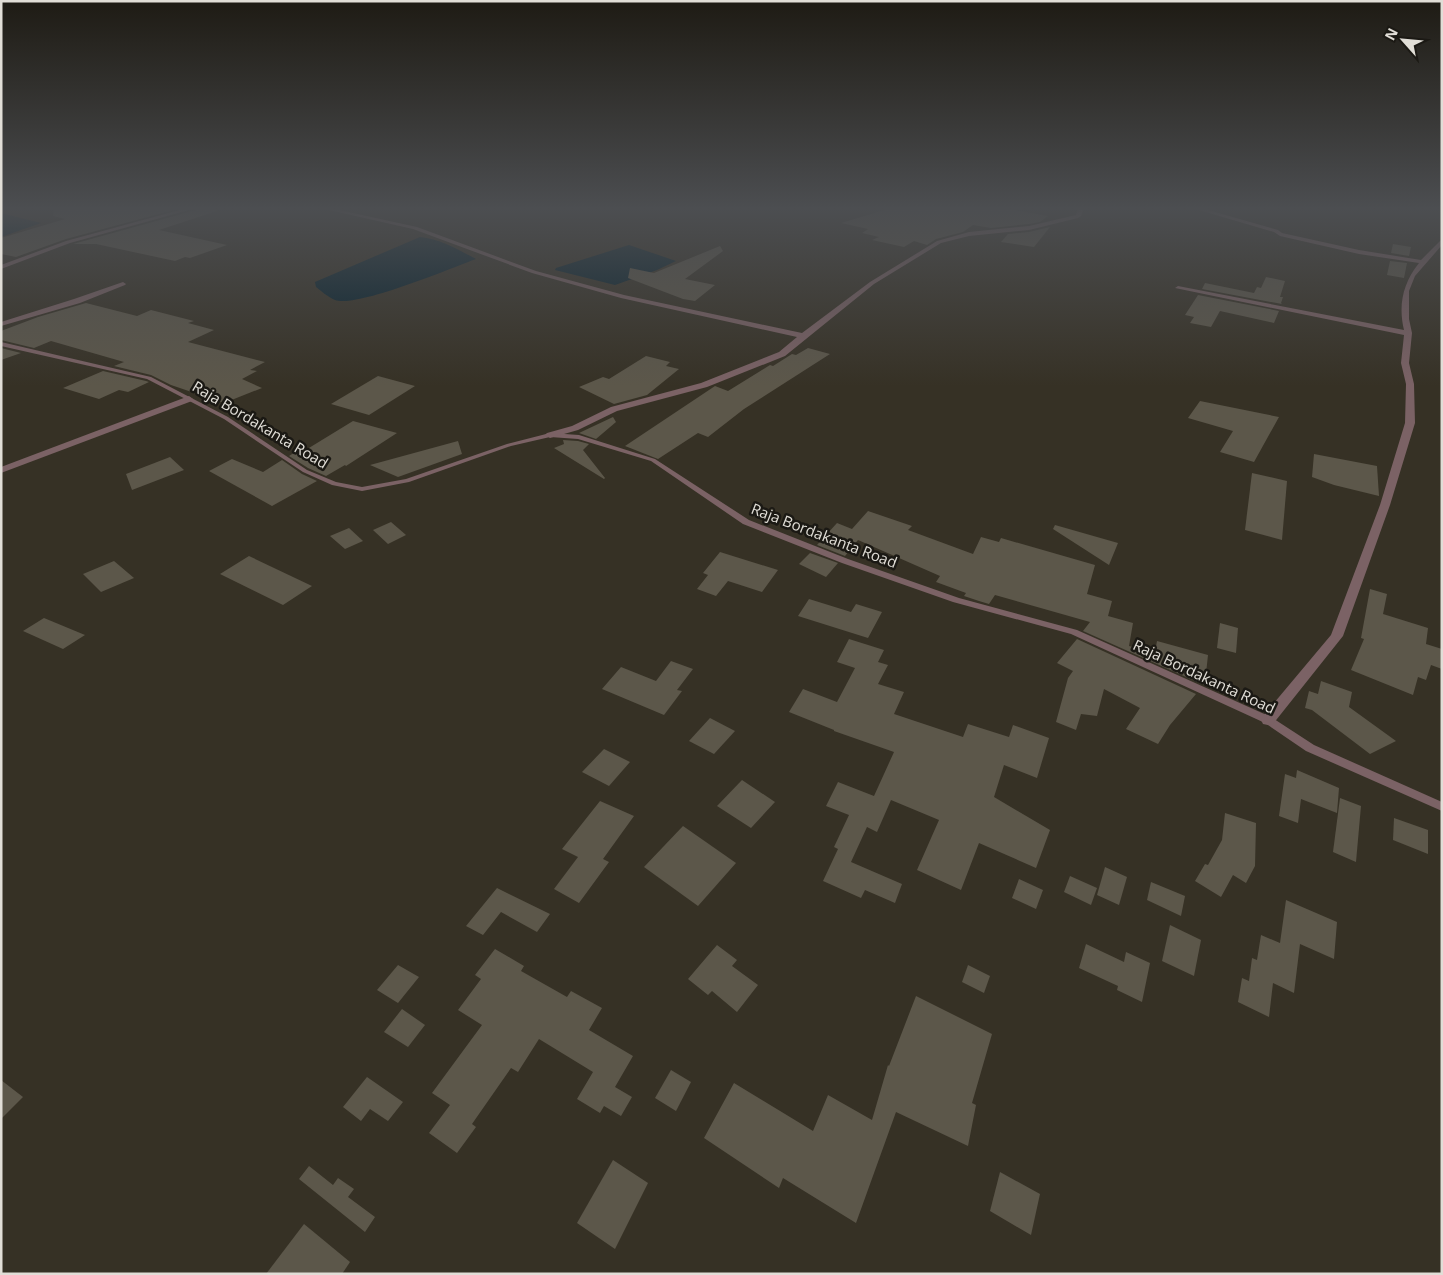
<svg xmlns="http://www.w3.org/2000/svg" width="1443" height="1275" viewBox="0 0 1443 1275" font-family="'Open Sans',sans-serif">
  <rect width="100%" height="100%" fill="#363125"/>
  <!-- water -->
  <g fill="#03202d">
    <polygon points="1,213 41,223 1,237"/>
    <path d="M 420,237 C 440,239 459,250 476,259 C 451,268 357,308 335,300 C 328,297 321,291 316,287 L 315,282 Z"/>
    <polygon points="629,245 676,261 657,270 615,285 555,270 556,268"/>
  </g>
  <!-- building -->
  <g fill="#5c574a">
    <polygon points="54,208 181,208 66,239 16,257 1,254 1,238 65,219 53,216"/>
    <polygon points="198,208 216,208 217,211 159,230 227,245 190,258 185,257 175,261 96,244 73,244 196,210"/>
    <polygon points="891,208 1004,208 1048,216 1040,222 1029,224 991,228 973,225 963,232 936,239 927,245 914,241 904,247 872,240 879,237 862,233 868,229 841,223"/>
    <polygon points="1050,227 1034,247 1001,242 1008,234 1029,232"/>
    <polygon points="1393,244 1411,247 1409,256 1391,253"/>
    <polygon points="720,246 723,251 685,279 715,285 695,301 683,299 628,278 630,268 654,273"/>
    <polygon points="1390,261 1407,263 1404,278 1387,275"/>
    <polygon points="1266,277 1285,281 1280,297 1283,297 1281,303 1282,304 1202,289 1205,283 1254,293 1257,287 1261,288"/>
    <polygon points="1198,295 1279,311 1274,323 1220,311 1211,327 1190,323 1194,317 1185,315"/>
    <polygon points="86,303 137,316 151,310 194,321 188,323 214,330 188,342 265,362 250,370 257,371 242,379 262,388 224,403 171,385 151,375 114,366 124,362 51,341 34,348 1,340 1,331 38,317"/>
    <polygon points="1,348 21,353 1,360"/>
    <polygon points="808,348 830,354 744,409 708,437 698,433 658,459 625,446 715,386 728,391 770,365 773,366 792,354 796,355"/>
    <polygon points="646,356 670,362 666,366 679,369 647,395 614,404 579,387 603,377 609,379"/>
    <polygon points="103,371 146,381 149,382 128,392 119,390 99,399 63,388"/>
    <polygon points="378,376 415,386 369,415 331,404"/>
    <polygon points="1200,401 1279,417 1254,462 1220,452 1233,431 1188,418"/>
    <polygon points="613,417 616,422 596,439 579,433"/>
    <polygon points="353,421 397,433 346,466 345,465 326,476 308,468 289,456 300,449 304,451"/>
    <polygon points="563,440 578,441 589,444 583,450 605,478 604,479 554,448 564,444"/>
    <polygon points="458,441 462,454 398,477 370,465"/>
    <polygon points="1314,454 1377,466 1379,496 1334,485 1312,477"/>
    <polygon points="170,457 184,470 132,490 126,474"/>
    <polygon points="232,459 263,472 282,460 302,474 317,481 272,506 209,471"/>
    <polygon points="1252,473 1287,481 1282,540 1245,530"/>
    <polygon points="868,511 912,526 908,530 973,554 981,537 999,542 1001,538 1095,565 1087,594 1112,601 1108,616 1133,623 1129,646 1155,652 1157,641 1208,655 1205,683 1204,685 1083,631 1090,622 995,595 989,604 979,601 964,596 966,593 936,582 940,576 858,540 845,556 817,545 837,523 852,529"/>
    <polygon points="391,522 406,535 388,544 373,530"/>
    <polygon points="1055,525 1118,543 1109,565 1053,529"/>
    <polygon points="349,528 363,541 345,549 330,536"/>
    <polygon points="720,552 778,570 762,592 728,581 716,596 697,589 708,575 703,573"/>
    <polygon points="810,553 838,563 826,577 799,564"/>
    <polygon points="249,556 312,586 283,605 220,574"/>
    <polygon points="114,561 134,578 101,592 83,574"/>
    <polygon points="1370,589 1387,594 1383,614 1428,628 1426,644 1442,649 1442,669 1431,665 1426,680 1418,677 1413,695 1351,670 1364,639 1361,638"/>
    <polygon points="809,599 851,612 856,604 882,612 868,638 798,616"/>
    <polygon points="44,618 85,635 63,649 23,631"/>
    <polygon points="1220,623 1238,628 1236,653 1217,648"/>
    <polygon points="849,639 884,650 878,662 888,665 878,684 904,692 894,714 963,737 968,724 1009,737 1013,725 1049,738 1037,778 1004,765 994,797 1050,830 1036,868 979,843 961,890 917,870 939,820 891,800 877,832 867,827 851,862 902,884 895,903 865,890 861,898 823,881 838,849 834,847 849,815 826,806 838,782 874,796 894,752 834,731 834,730 789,712 803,689 837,702 855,668 837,662"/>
    <polygon points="1077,639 1196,694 1170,725 1158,744 1126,729 1140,708 1104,689 1097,716 1081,714 1076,730 1056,722 1068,678 1073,671 1057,663"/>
    <polygon points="671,661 693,669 677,690 682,691 664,715 602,689 621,667 656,681"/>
    <polygon points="1321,681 1352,692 1349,707 1396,741 1370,754 1312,710 1305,708 1309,691 1318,694"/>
    <polygon points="710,718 735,731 714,754 689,741"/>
    <polygon points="604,749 630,762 609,786 582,772"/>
    <polygon points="1297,770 1339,788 1337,813 1301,799 1298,823 1279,816 1285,774 1296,778"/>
    <polygon points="742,780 775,802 751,828 717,806"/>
    <polygon points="1340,798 1361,806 1356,862 1333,852"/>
    <polygon points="600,801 634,816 603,859 609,862 579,903 554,889 578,857 562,849"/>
    <polygon points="1225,813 1256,823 1255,866 1246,883 1233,875 1221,897 1195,881 1205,864 1208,865 1222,840"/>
    <polygon points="1394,818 1428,830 1428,854 1393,840"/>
    <polygon points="683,826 736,863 698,906 644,867"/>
    <polygon points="1105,867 1127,877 1119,905 1097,895"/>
    <polygon points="1070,876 1097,888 1091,905 1064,892"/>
    <polygon points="1019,879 1043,890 1036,909 1012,898"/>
    <polygon points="1151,882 1185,896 1181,916 1147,900"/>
    <polygon points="497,888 550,914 537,932 501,912 483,935 466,926"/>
    <polygon points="1286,900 1337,922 1334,959 1300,944 1294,993 1273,983 1269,1017 1238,1002 1242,978 1249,981 1252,958 1257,960 1261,935 1280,943"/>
    <polygon points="1170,925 1201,940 1194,976 1162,961"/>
    <polygon points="1086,944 1124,962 1126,952 1150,963 1142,1002 1117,990 1118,986 1079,968"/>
    <polygon points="717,945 737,960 732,966 758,985 737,1012 712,991 708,995 688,979"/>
    <polygon points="495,949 524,966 521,971 567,997 571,991 602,1008 589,1030 633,1056 615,1087 632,1097 621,1116 604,1106 600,1113 577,1099 593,1072 539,1039 518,1072 511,1068 472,1124 476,1127 457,1153 429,1133 450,1105 432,1093 482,1025 458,1010 481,979 475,975"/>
    <polygon points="398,965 419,977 398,1003 377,990"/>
    <polygon points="968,965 990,976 984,993 962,982"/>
    <polygon points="916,996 992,1034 972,1103 976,1105 968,1146 896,1112 856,1223 783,1178 779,1188 704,1138 734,1083 813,1131 828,1095 872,1120 888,1065 889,1066"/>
    <polygon points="402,1009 425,1025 408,1047 384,1032"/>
    <polygon points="671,1070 691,1082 676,1111 655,1098"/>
    <polygon points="367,1077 403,1102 388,1121 370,1109 361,1121 343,1107"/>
    <polygon points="1,1080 23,1097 1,1119"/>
    <polygon points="613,1160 648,1183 615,1249 577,1223"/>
    <polygon points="309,1166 333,1185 338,1178 354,1189 348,1197 375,1217 365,1232 299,1179"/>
    <polygon points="1000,1172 1040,1194 1031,1235 990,1211"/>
    <polygon points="304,1224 350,1262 342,1274 266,1274"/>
  </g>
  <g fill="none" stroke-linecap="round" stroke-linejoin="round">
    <!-- service -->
    <polygon fill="#7b6265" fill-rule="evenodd" points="1,342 151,377 228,417 307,470 336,482 362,487 406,479 507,444 550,433 579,435 655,459 749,520 848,559 959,598 1077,630 1271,717 1314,745 1442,802 1442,811 1306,751 1265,723 1071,634 953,602 842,563 743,524 651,461 578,439 550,437 511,446 409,482 362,491 332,485 303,472 224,419 147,379 1,346"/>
    <!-- minor -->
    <g fill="#7b6265" fill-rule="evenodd">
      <polygon points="187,208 196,208 70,243 1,269 1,265 66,241"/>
      <polygon points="320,208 330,208 417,227 536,271 624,295 802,333 870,282 937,241 969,232 1029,226 1076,215 1078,208 1084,208 1081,216 1078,218 1029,230 969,236 941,243 874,284 785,356 707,387 617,411 578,430 550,438 545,435 547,433 572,426 611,407 701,383 779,352 797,337 621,298 532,273 413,229"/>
      <path d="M 1192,208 L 1201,208 L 1278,230 L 1282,233 L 1359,250 L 1421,260 L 1442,239 L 1442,245 L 1415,276 L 1409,291 L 1409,319 L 1412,333 L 1409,363 L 1414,384 L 1415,423 L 1390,505 L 1343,636 L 1273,724 L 1268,725 L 1263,724 L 1261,720 L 1263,716 L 1331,635 L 1380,505 L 1405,423 L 1406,384 L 1401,363 L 1404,335 L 1175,288 L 1178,286 L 1404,330 C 1398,305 1403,283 1419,263 L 1359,254 L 1280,236 L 1274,232 Z"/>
      <polygon points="123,282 126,284 125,285 80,303 1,326 1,322 74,299"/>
      <polygon points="189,396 193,399 192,401 1,473 1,467"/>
    </g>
  </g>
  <!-- sky -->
  <linearGradient id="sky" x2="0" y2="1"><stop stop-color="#1e1b14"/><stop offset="0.54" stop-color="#4c4e51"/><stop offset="1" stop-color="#4c4e51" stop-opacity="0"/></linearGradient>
  <rect width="1443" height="386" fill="url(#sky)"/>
  <g text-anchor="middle" stroke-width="5" stroke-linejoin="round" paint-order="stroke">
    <!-- street labels -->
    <g font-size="15" fill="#e1ded7" stroke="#1b1914">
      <text transform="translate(260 425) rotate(31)" y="5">Raja Bordakanta Road</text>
      <text transform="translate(824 536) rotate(21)" y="5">Raja Bordakanta Road</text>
      <text transform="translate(1204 677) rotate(25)" y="5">Raja Bordakanta Road</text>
    </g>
  </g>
  <!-- border -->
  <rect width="1443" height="1275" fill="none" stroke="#e1ded7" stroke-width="5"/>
  <!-- north arrow -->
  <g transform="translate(1403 40) rotate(297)" stroke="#1b1914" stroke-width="4" paint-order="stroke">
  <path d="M0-4L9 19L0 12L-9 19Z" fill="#e1ded7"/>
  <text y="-8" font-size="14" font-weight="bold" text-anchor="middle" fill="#e1ded7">N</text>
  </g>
</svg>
